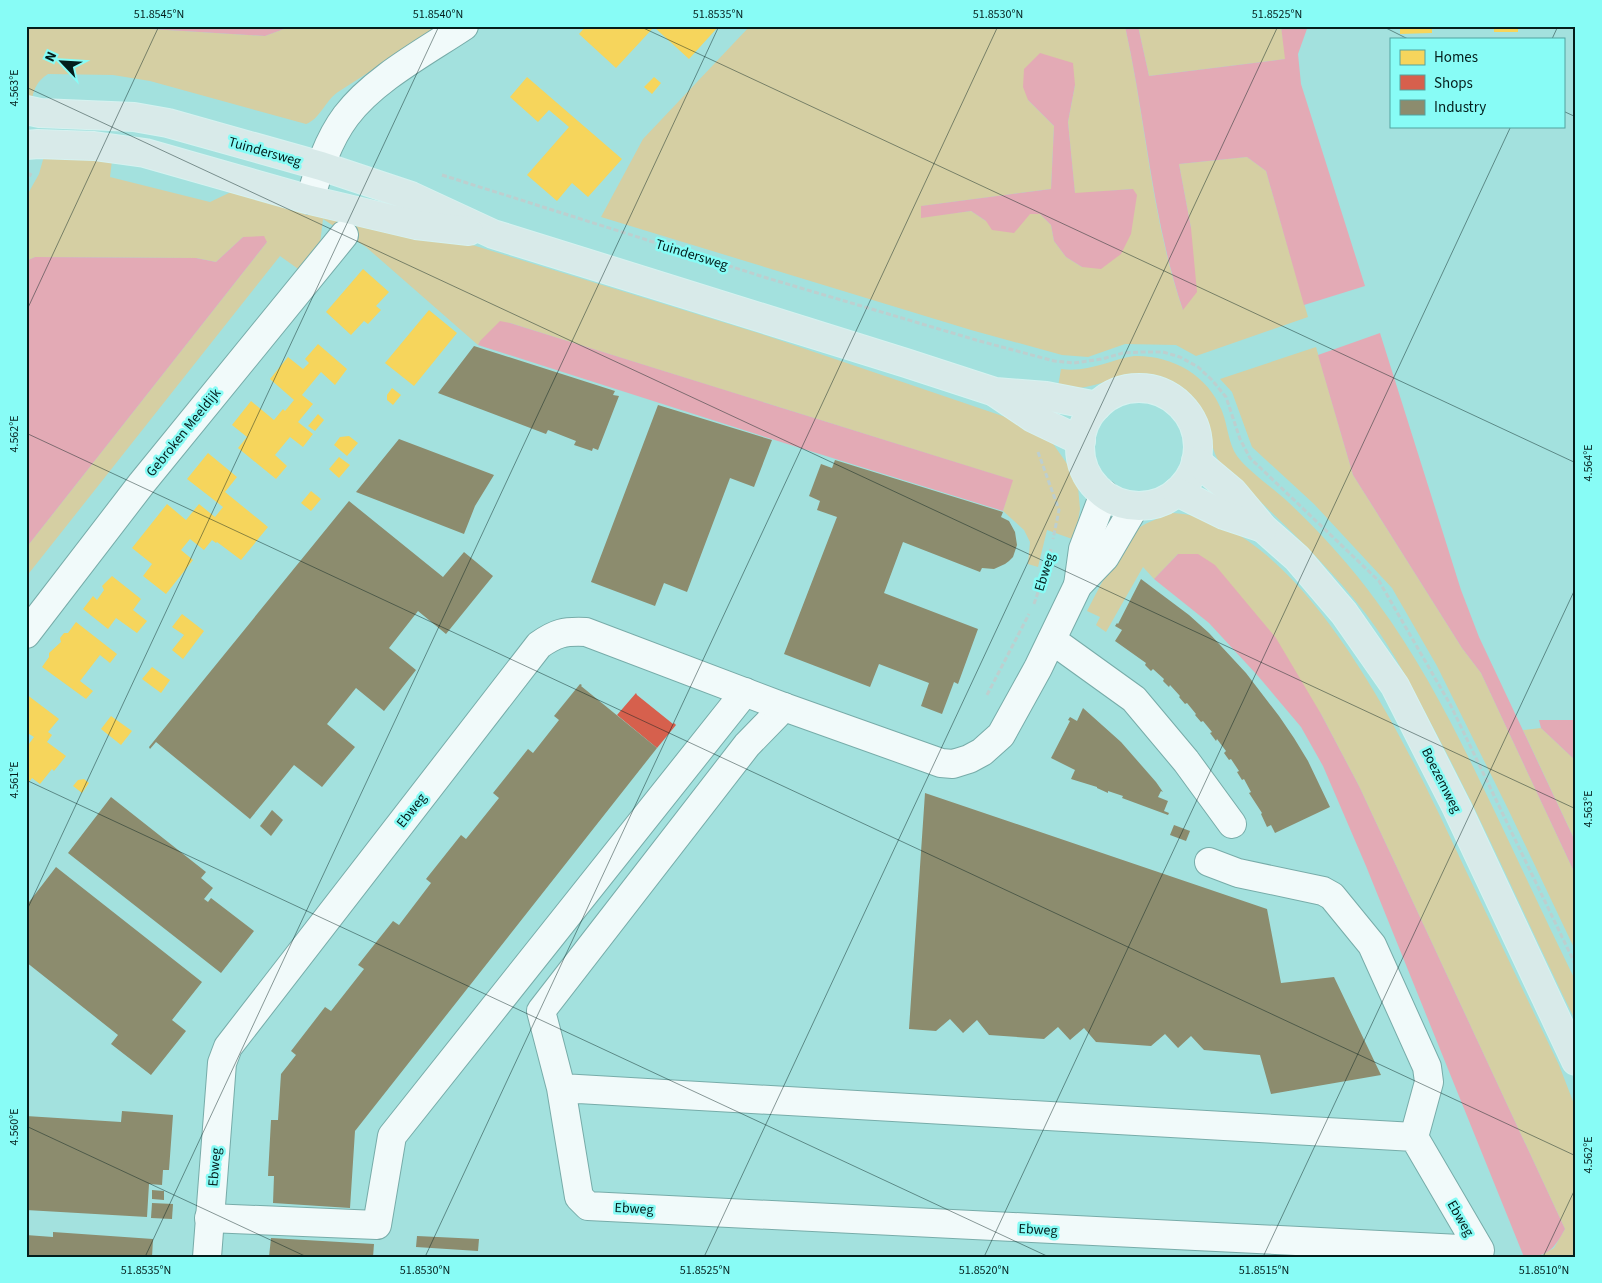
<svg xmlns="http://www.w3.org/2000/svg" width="1602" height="1283" viewBox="0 0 1602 1283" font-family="'Source Sans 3',sans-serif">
  <rect width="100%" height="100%" fill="#a3e1de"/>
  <!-- green -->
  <g fill="#d5cfa3" fill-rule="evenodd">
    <path d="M 26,26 L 149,26 L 151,29 L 265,36 L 292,26 L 441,26 L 338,92 C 325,101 320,119 306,124 L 150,81 L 113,75 L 48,74 C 37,81 32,91 32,103 L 26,102 Z"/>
    <path d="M 750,26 L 1125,26 C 1146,120 1151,219 1183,310 L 1191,228 L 1179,164 L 1247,157 L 1266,171 L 1308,317 L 1196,356 L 1176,345 L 1125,344 L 1088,357 L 1062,355 L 971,330 L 601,217 L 643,139 ZM 1075,85 L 1068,122 L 1075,194 L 1132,189 L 1082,267 L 1066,257 L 1054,241 L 1051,225 L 1040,214 L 1030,214 L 986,221 L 971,211 L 921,217 L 922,206 L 1051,189 L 1054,126 L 1028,100 Z"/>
    <polygon points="1138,26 1281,26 1286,59 1149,76"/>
    <polygon points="44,156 112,160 110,177 210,202 231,192 453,239 758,333 1020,422 1049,438 1070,468 1078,487 1080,509 1075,540 1047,530 1038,567 1028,564 1030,542 1024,530 1003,511 1012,480 510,323 480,341 478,345 366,247 323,219 319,252 301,271 280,256 26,577 26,548 267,242 243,237 216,262 196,258 35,257 26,261 26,197 39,174"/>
    <polygon points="1316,347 1353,475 1462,648 1481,673 1576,876 1576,952 1509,811 1437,666 1392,588 1314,504 1252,447 1232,392 1220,379"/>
    <path d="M 1134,356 C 1172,355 1208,375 1222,411 C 1228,426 1228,443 1237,456 C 1250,473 1272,487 1287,501 C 1320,532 1351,566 1377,602 C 1425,667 1459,737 1494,810 C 1521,867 1548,925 1576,982 L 1576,1022 C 1529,926 1486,827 1436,733 C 1415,693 1394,651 1366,614 C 1336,575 1299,539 1263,504 C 1251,492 1235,482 1224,468 C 1213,456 1212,443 1208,427 C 1203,407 1189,390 1170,381 C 1126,360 1102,395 1058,387 L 1061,369 C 1088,373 1109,360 1134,356 Z"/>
    <path d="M 1172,513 C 1308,518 1418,770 1469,877 C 1499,940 1529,1003 1559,1065 L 1576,1109 L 1576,1257 L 1539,1257 L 1554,1248 L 1565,1229 L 1359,786 L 1321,714 L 1178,554 L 1154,579 L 1143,567 L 1106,632 L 1096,625 L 1100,617 L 1087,611 C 1099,589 1117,550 1133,533 C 1143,523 1159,518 1172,513 Z"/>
    <polygon points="1541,728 1576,761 1576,843 1523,730"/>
  </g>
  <!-- water -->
  <g fill="#e3aab5">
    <polygon points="149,26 292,26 265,36 151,29"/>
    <path d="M 1125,26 L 1138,26 L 1149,76 L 1285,59 L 1281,26 L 1308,26 L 1298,54 L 1301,84 L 1365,286 L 1304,305 L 1266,171 L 1247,157 L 1179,164 L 1191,228 L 1197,292 L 1183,310 C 1152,219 1146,120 1125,26 Z"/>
    <polygon points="1040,53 1073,63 1075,85 1068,122 1075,193 1133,189 1137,195 1131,234 1121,254 1101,269 1082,267 1066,257 1054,241 1051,225 1040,214 1030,214 1014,233 992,230 986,221 971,211 921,218 921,206 1051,189 1054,126 1028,100 1023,87 1024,69"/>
    <polygon points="264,236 267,242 26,548 26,261 35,257 196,258 216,262 243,237"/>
    <polygon points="500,321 510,323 1013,480 1003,511 781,442 478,345 480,341"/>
    <polygon points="1380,333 1461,590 1479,637 1576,843 1576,876 1481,673 1462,648 1353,475 1318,355"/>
    <path d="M 1178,554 L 1198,554 L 1215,565 L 1276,638 L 1321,714 L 1359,786 L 1565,1229 C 1554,1249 1548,1257 1524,1257 L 1366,866 L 1323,766 L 1301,727 L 1258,676 L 1209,623 L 1154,579 Z"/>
    <polygon points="1539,720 1576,720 1576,761 1541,728"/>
  </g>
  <!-- homes -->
  <g fill="#f6d55c">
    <polygon points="586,26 719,26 689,59 654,27 616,68 579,34"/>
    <polygon points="1400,26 1432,26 1432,33 1400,34"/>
    <rect x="1494" y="26" width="24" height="6"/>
    <polygon points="527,77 622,159 588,197 572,183 557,201 527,175 569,127 549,110 538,122 510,97"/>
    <polygon points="654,77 661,83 652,94 644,87"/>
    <polygon points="363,269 389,292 376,306 381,310 368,324 364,321 351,335 326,312"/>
    <polygon points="429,310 457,333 414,386 385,363"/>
    <polygon points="318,344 347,369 335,385 321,372 302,395 313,404 298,422 313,434 303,447 290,437 275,455 287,466 276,479 238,448 247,437 232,425 251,401 274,420 283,409 285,411 294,400 270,379 288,357 303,369 309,363 305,359"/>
    <polygon points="392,388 401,395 393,405 387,400 387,395"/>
    <polygon points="318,414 324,420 315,431 308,426"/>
    <polygon points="349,436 358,443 347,456 334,445 340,437"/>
    <polygon points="208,453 237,477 225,492 268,527 241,560 217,542 216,543 212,540 204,550 190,539 181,550 193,560 166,594 143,576 152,564 132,548 167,504 186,520 199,504 215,517 223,507 187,479"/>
    <polygon points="339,457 350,465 339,478 329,469"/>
    <polygon points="311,491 321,499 311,511 301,503"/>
    <polygon points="112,576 141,599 133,610 147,621 137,633 116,618 108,629 83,609 93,596 97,600 104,590 102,586"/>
    <polygon points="182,614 204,631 183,659 172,650 184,635 172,627"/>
    <polygon points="76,622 117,654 110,663 100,655 80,681 93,691 86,699 42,667 49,657 49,653 61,642 60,638 64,633 68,633"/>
    <polygon points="152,667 170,680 161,693 142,679"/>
    <polygon points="26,694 59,719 48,732 52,735 47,742 66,756 54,771 52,769 40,784 32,778 26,786 26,748 34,737 26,732"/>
    <polygon points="111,716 132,731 121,745 101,729"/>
    <polygon points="84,779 89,783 82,793 73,786 78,780"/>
  </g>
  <!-- shops -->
  <polygon fill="#d6604d" points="636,693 637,695 673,724 674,723 676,725 657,748 617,715"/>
  <!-- industry -->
  <g fill="#8c8c6e">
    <polygon points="474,346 615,391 613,395 619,396 598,450 593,448 592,451 574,445 576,441 548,430 546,434 438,393"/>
    <polygon points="658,405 772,440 754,487 730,478 687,592 664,583 655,606 591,582"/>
    <polygon points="399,439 494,475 475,506 464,534 356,492"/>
    <polygon points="835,460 1003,512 1001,517 1009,521 1015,532 1017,545 1013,557 1009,561 1005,564 994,569 982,568 980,572 903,542 884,593 978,629 958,684 954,682 942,714 921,706 929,683 879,664 870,687 784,654 837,517 817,510 820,501 809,496 821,464 832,468"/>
    <polygon points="349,501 443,577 464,552 493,576 446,634 418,611 389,648 416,670 384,711 356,688 327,724 355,747 322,787 294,765 250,819 156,742 150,749 149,747"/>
    <polygon points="1141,579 1189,615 1209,633 1246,673 1279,716 1294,738 1308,761 1330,807 1275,833 1271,825 1267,827 1261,814 1262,813 1249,793 1251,792 1244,779 1242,780 1237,772 1239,771 1231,759 1229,760 1224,753 1226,751 1217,739 1216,741 1210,733 1212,732 1203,721 1201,722 1195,715 1196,714 1187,703 1185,704 1179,697 1180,696 1170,685 1169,687 1163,681 1164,679 1153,669 1151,671 1145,665 1146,663 1115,641 1122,630 1115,626 1117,623 1118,624"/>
    <polygon points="580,684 582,685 581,686 657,748 355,1131 350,1208 273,1203 274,1176 268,1176 271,1120 278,1120 281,1074 296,1055 291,1051 325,1007 331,1011 364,969 358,965 393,921 399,925 431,883 426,879 461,835 466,839 499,798 493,793 528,749 533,753 559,720 554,716"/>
    <polygon points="1083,708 1121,742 1156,782 1163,792 1161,791 1158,797 1168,801 1164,811 1169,813 1168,815 1122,798 1123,796 1108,791 1108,793 1097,788 1097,787 1071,779 1075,770 1051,758 1070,721 1068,720 1070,717 1077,721"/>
    <polygon points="925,793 1267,909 1281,983 1334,977 1381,1075 1271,1094 1260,1055 1204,1050 1191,1036 1178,1048 1165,1034 1151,1046 1096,1042 1084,1028 1070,1040 1058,1027 1044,1039 989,1035 977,1020 963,1033 950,1019 936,1031 909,1029"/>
    <polygon points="111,797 206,872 201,878 213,888 204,899 208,902 211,898 254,931 221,973 68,853"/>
    <polygon points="272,810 283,820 271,836 260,826"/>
    <polygon points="1174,825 1190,831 1186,841 1170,835"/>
    <polygon points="56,867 202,982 172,1020 186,1031 151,1075 111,1044 118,1035 26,962 26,906"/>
    <polygon points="122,1111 173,1115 169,1170 163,1170 162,1185 149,1184 147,1217 26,1210 26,1116 121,1122"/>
    <polygon points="152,1190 164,1191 164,1200 152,1199"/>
    <polygon points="152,1203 173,1204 172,1219 151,1218"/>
    <polygon points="53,1232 153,1239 152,1257 26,1257 26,1235 53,1237"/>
    <polygon points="417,1236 479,1239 478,1251 416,1247"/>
    <polygon points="271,1238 374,1244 373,1257 269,1257"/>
  </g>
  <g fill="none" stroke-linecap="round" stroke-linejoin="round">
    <defs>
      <g id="minor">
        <path d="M 310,200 C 318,171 328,140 346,116 C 374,79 425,52 464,26"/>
        <polyline points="1078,585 1083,549 1104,494"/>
        <polyline points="26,634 142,483 344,235"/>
        <polyline points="1052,640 1134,699 1186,761 1232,824"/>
        <polyline points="1209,862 1238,873 1323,891 1332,896 1372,945 1427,1067 1429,1082 1414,1137"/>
        <polyline points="561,1088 579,1197 588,1206 1480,1250 1414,1137 561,1088 541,1011 747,745 784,707"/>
        <polyline points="209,1218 377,1225 392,1136 745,692"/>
        <path d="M 207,1257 L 222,1063 L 228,1047 L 539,645 C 556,633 564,631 586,632 L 784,707 L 941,763 L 953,764 L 969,759 L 982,752 L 1001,735 L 1038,668 L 1078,585 L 1105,557 L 1135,506"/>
      </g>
      <g id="major">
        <polyline points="26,110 40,113 134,117 168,123 321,166 411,196 493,234 906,363 995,392 1046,396 1097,406"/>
        <polyline points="26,145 38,144 94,146 145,153 310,200 416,225 469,231"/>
        <circle cx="1139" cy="447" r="59"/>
        <polyline points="996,393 1033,418 1081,441"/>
        <polyline points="1196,461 1233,492 1263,528 1297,558 1344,613 1395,686 1457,808 1576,1061"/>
        <polyline points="1177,492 1224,515 1263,528"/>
      </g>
    </defs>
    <!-- minor casing -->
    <use href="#minor" stroke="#77aca9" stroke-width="30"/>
    <!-- major casing -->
    <use href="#major" stroke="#d6f2f0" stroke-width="30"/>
    <!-- path -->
    <g stroke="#bdcfcf" stroke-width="3" stroke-dasharray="5 2.5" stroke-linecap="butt">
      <polyline points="442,175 767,278 976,340 1054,361 1074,363 1102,359 1123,353 1142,352 1163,352 1180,357 1198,367 1212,380 1226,397 1240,439 1250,458 1379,581 1450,704 1576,966"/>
      <polyline points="26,183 31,173"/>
      <polyline points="1038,452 1059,510 1053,539"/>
      <polyline points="1034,604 1048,563 1051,548"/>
      <polyline points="987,695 1029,614"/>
    </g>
    <!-- minor -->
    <use href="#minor" stroke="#f1fafa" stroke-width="28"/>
    <!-- major -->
    <use href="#major" stroke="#d8eae9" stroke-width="28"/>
  </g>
  <!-- ticks -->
  <path fill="none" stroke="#041e1c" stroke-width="1" stroke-opacity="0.45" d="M 639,26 L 1576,463M 1382,26 L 1408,39M 1552,39 L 1558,26M 26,87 L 1576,809M 1563,111 L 1576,117M 26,312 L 159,26M 26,433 L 1576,1156M 26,780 L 1049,1257M 26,912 L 439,26M 26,1126 L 307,1257M 145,1257 L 719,26M 425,1257 L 998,26M 704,1257 L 1278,26M 984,1257 L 1511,126M 1263,1257 L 1576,587M 1543,1257 L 1576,1187"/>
  <g text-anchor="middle" stroke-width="5" stroke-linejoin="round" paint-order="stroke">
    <!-- street labels -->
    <g font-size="14" fill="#041e1c" stroke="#88fcf6">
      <text transform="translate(265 151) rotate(16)" y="5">Tuindersweg</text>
      <text transform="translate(692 254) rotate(17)" y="5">Tuindersweg</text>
      <text transform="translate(183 432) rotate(-51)" y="5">Gebroken Meeldijk</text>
      <text transform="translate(1044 572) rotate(-73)" y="5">Ebweg</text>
      <text transform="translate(1442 780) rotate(63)" y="5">Boezemweg</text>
      <text transform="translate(411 810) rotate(-52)" y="5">Ebweg</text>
      <text transform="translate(214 1167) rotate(-85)" y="5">Ebweg</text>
      <text transform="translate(634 1208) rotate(3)" y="5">Ebweg</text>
      <text transform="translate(1461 1218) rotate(60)" y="5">Ebweg</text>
      <text transform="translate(1038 1229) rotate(3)" y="5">Ebweg</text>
    </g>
  </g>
  <!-- border -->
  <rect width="1602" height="1283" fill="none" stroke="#88fcf6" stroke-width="55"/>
  <!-- legend -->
  <rect x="1390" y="38" width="175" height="90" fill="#88fcf6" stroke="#53a39f"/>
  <rect x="1400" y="50" width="25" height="15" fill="#f6d55c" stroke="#53a39f"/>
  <text x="1434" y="62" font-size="15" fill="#041e1c">Homes</text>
  <rect x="1400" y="75" width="25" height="15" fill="#d6604d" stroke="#53a39f"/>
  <text x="1434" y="88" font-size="15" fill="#041e1c">Shops</text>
  <rect x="1400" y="100" width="25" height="15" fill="#8c8c6e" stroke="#53a39f"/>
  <text x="1434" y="112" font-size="15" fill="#041e1c">Industry</text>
  <!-- north arrow -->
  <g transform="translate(62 62) rotate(295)" stroke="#88fcf6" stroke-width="4" paint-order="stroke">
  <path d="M0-4L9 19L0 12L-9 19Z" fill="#041e1c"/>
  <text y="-8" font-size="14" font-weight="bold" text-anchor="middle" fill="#041e1c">N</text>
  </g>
  <rect x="28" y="28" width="1546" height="1228" fill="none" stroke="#041e1c" stroke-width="2"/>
  <g font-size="12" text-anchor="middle" fill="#041e1c">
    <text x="159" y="18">51.8545°N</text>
    <text x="438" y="18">51.8540°N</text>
    <text x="718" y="18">51.8535°N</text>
    <text x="998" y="18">51.8530°N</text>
    <text x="1277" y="18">51.8525°N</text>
    <text transform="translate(14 88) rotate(-90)" y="4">4.563°E</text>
    <text transform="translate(14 434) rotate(-90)" y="4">4.562°E</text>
    <text transform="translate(1588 463) rotate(-90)" y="4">4.564°E</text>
    <text transform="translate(14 780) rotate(-90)" y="4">4.561°E</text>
    <text transform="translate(1588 809) rotate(-90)" y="4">4.563°E</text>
    <text transform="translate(14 1127) rotate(-90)" y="4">4.560°E</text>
    <text transform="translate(1588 1155) rotate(-90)" y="4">4.562°E</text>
    <text x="146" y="1274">51.8535°N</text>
    <text x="425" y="1274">51.8530°N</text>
    <text x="705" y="1274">51.8525°N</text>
    <text x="984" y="1274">51.8520°N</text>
    <text x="1264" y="1274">51.8515°N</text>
    <text x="1544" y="1274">51.8510°N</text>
  </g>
</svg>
